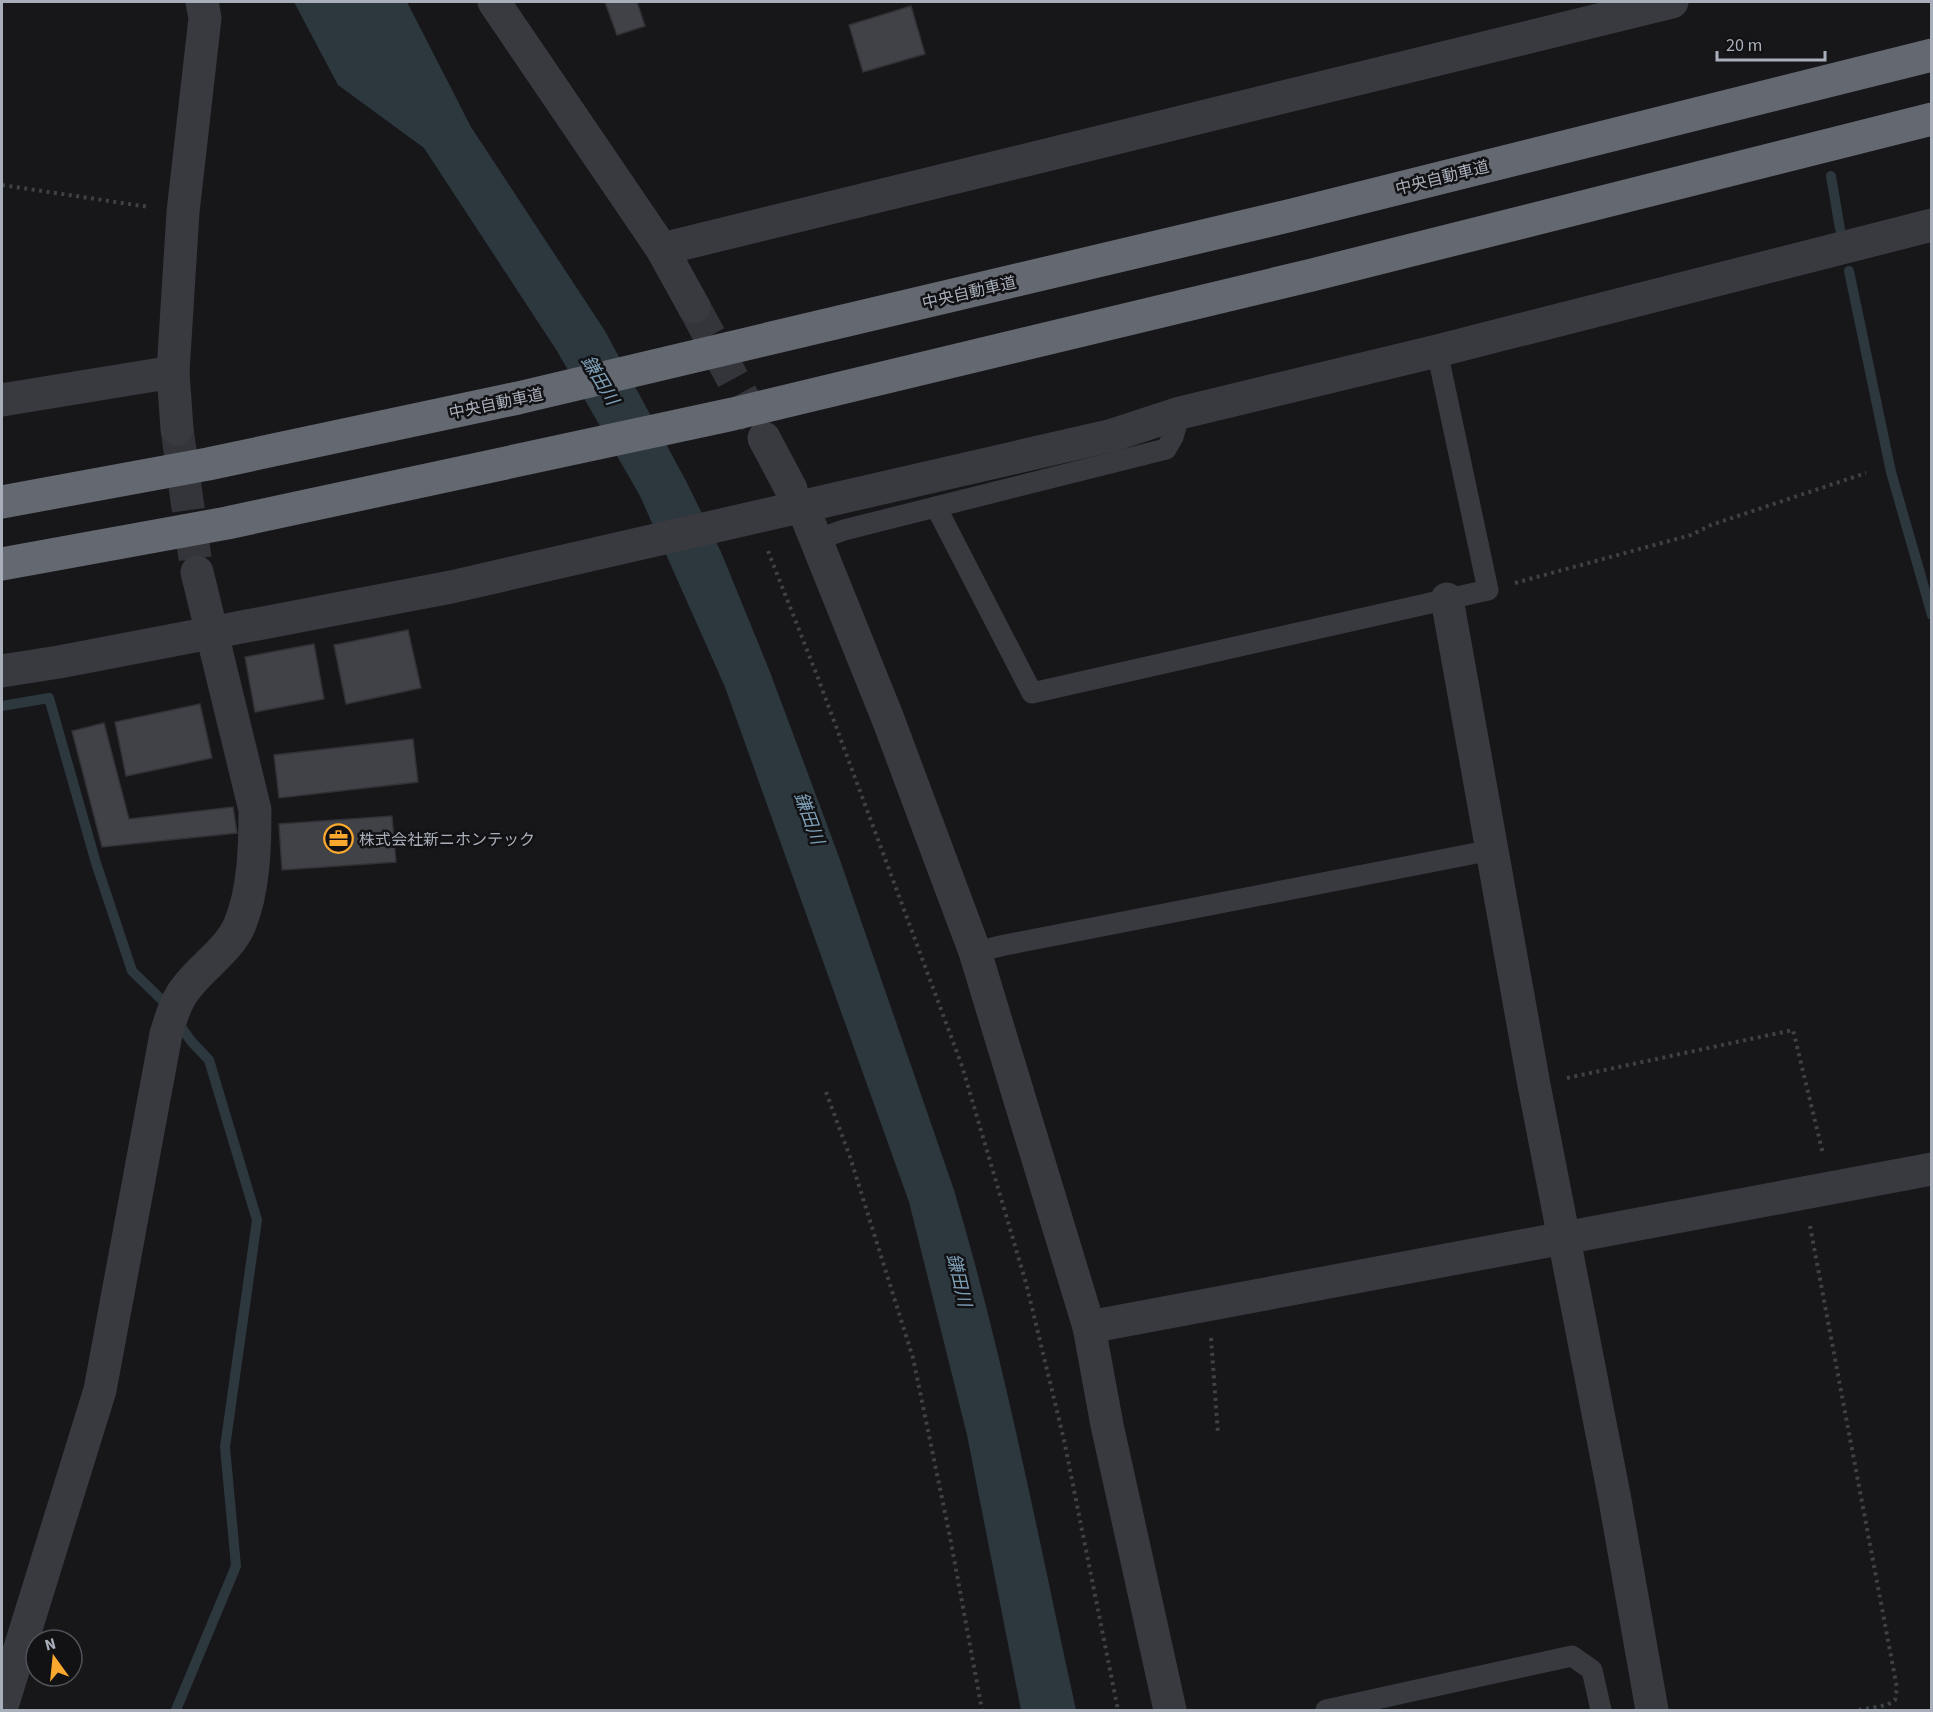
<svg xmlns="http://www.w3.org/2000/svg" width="1933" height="1712" viewBox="0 0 1933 1712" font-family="'Source Sans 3','Noto Sans JP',sans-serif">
  <rect width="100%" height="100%" fill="#17171a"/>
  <!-- water -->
  <path fill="#2c383e" d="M 294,2 L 407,2 L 471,127 L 605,331 L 686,481 L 721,552 L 770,672 L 839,857 L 954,1190 C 1005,1361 1038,1537 1076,1710 L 1021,1710 L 967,1435 L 909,1202 L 725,687 L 640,496 L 557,351 L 424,148 L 338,85 Z"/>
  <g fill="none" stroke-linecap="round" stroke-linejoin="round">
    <!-- stream -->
    <g stroke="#2c383e" stroke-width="10">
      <polyline points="1831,176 1840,229"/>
      <polyline points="1849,271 1891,472 1932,615"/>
      <polyline points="2,706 49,698 96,863 132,971 162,1000 191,1041 209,1060 257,1220 225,1447 236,1566 176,1710"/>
    </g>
  </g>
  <!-- building -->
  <g fill="#414247" stroke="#313136" stroke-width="1.5">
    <polygon points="605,2 637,2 645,26 617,35"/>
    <polygon points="911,6 925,54 863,72 849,25"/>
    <polygon points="408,630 421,688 346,704 334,645"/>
    <polygon points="314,644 324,699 255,712 245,657"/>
    <polygon points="200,704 212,758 126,776 115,722"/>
    <polygon points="104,723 129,819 233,807 237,833 102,847 72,731"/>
    <polygon points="413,739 418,782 279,798 274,755"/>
    <polygon points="392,816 396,862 282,870 279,824"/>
  </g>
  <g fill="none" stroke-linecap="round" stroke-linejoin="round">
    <!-- minor-tunnel -->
    <g stroke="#34353a" stroke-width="33" stroke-dasharray="33 16" stroke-linecap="butt">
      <polyline points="694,307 763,435"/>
      <polyline points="177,429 197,572"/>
    </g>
    <!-- path -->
    <g stroke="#3e4146" stroke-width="4" stroke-dasharray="3 4.5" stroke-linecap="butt">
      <polyline points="2,185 149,207"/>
      <polyline points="768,551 818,678 962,1066 1026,1283 1064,1440 1118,1710"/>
      <polyline points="1515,583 1691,535 1711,525 1866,473"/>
      <polyline points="1567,1078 1793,1030 1823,1154"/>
      <polyline points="826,1092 850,1157 913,1358 950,1537 982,1710"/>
      <polyline points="1810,1226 1897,1688 1895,1700 1887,1705 1859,1710"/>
      <polyline points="1211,1338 1218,1434"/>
    </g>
    <!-- service -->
    <g stroke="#383a3f" stroke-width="21">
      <polyline points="936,507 1032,693 1488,590 1437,351"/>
      <polyline points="816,540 844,530 1166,449 1173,437 1180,413"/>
      <polyline points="975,952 1005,945 1492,850"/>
      <polyline points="1326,1710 1572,1656 1592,1670 1601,1710"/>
    </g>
    <!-- minor -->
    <g stroke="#383a3f" stroke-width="33">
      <polyline points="494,2 662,249 694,307"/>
      <polyline points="662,249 1672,2"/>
      <polyline points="2,400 173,372 177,429"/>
      <polyline points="1113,435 1180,413 1437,351 1932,225"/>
      <polyline points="764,438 791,489"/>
      <polyline points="808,520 888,719 975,952 1089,1327 1107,1425 1170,1710"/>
      <polyline points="1447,599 1534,1085 1615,1500 1652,1710"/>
      <polyline points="2,671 59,662 451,587"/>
      <polyline points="1089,1327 1932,1169"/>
      <path d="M 2,1706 L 100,1390 L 166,1034 C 171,1018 176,1000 187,987 C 203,966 230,949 240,924 C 254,890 255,846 255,810 L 197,572"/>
    </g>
    <!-- tertiary -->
    <polyline stroke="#383a3f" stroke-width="33" points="173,372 183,212 205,18 202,2"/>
    <!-- motorway -->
    <g stroke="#646870" stroke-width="33">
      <polyline points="2,502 208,464 518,398 1292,215 1932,55"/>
      <polyline points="2,564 227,523 733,414 1312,275 1932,119"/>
    </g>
    <!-- minor-bridge -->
    <polyline stroke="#383a3f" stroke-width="33" points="451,587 1113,435"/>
  </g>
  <!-- icons -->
  <defs>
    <symbol id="office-ring" viewBox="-11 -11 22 22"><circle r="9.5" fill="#121215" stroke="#fba82e" stroke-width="1.5"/><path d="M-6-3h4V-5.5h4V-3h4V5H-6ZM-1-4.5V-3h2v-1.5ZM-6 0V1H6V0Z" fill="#fba82e"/></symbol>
  </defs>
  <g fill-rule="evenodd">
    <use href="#office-ring" x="322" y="822" width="33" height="33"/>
  </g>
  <g text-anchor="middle" stroke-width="5" stroke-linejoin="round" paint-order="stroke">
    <!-- street labels -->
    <g font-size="16" fill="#a9afba" stroke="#121215">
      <text transform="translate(1442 177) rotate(-14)" y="6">中央自動車道</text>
      <text transform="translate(969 292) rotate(-13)" y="6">中央自動車道</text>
      <text transform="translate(496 403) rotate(-12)" y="6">中央自動車道</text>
    </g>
    <!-- poi labels -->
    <g font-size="16" fill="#a9afba" stroke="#121215" text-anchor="start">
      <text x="359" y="845">株式会社新ニホンテック</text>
    </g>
    <!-- water labels -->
    <g font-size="18" font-style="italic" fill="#7ea0b7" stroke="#121215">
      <text transform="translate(600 380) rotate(59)" y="6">鎌田川</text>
      <text transform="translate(809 818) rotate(70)" y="6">鎌田川</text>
      <text transform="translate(959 1280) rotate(77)" y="6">鎌田川</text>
    </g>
  </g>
  <!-- border -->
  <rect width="1933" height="1712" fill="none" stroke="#a9afba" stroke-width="6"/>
  <!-- north arrow -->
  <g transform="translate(54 1658) rotate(345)"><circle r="28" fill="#121215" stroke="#4e5157" stroke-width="1.5"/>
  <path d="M0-4.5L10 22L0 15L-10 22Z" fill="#fba82e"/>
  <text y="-9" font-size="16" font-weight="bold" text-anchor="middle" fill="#a9afba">N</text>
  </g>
  <!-- scale -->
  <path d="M1717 51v9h108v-9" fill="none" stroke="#a9afba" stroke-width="3"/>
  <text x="1726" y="51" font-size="18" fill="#a9afba" stroke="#121215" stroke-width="4.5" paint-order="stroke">20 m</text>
</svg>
